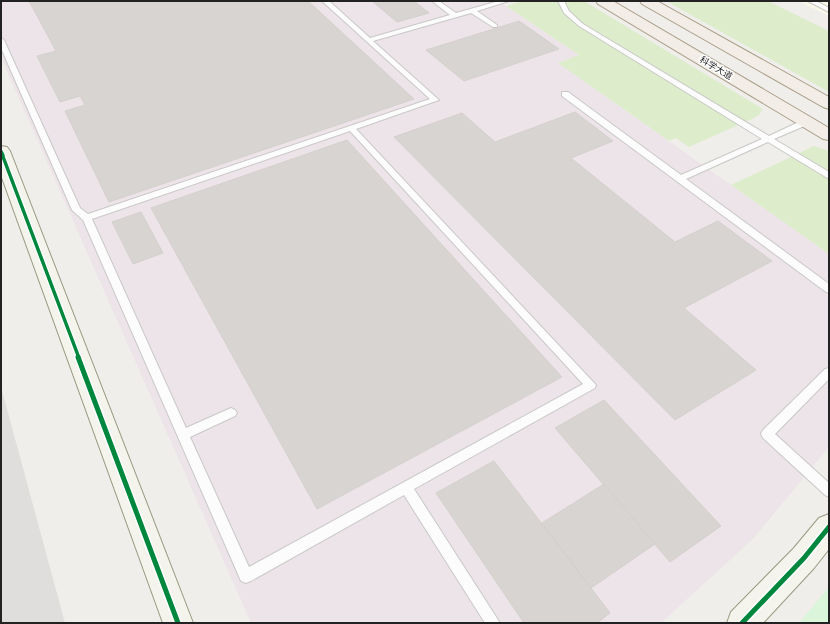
<svg xmlns="http://www.w3.org/2000/svg" width="830" height="624" viewBox="0 0 830 624" font-family="'Public Sans','Noto Sans SC',sans-serif">
  <rect width="100%" height="100%" fill="#f0eeeb"/>
  <!-- residential -->
  <polygon fill="#dfdedc" points="1,387 65,623 1,623"/>
  <!-- industrial -->
  <polygon fill="#ede4e9" points="1,1 499,1 579,55 558,63 829,254 829,447 753,539 661,623 251,623 1,58"/>
  <!-- education -->
  <polygon fill="#f8f7e8" points="798,1 829,1 829,16"/>
  <!-- grass -->
  <g fill="#ddeccb">
    <polygon points="523,1 584,1 763,109 759,115 754,118 689,147 676,138 669,141 558,63 579,55 506,6"/>
    <polygon points="666,1 768,1 829,31 829,92"/>
    <polygon points="814,146 829,151 829,254 731,185"/>
  </g>
  <!-- park -->
  <polygon fill="#daf5da" points="829,587 829,623 799,623"/>
  <!-- building -->
  <g fill="#d7d4d2" stroke="#d3d0cc">
    <polygon points="29,1 308,1 414,99 109,202 65,111 85,105 80,96 60,102 37,56 56,51"/>
    <polygon points="372,1 414,1 429,13 397,22"/>
    <polygon points="519,21 559,49 464,81 426,50"/>
    <polygon points="575,112 613,141 571,158 675,242 718,221 772,261 684,308 756,370 675,420 394,137 462,113 495,142"/>
    <polygon points="347,140 562,377 317,509 151,208"/>
    <polygon points="141,212 163,253 133,264 112,222"/>
    <polygon points="604,400 721,526 670,562 555,428"/>
    <polygon points="494,461 610,613 597,623 524,623 436,493"/>
    <polygon points="604,484 655,544 591,588 542,523"/>
  </g>
  <g fill="none" stroke-linecap="round" stroke-linejoin="round">
    <defs>
      <g id="lane">
        <path d="M 322,1 L 329,1 L 370,38 L 450,15 L 432,1 L 439,1 L 456,13 L 499,1 L 509,1 L 477,11 L 497,25 L 497,27 L 493,27 L 471,13 L 373,41 L 439,100 L 356,129 L 596,385 L 595,388 L 414,489 L 500,623 L 485,623 L 404,495 L 251,581 L 246,583 L 241,581 L 83,220 L 72,210 L 1,48 L 1,38 L 4,40 L 80,208 L 88,214 L 430,99 ZM 350,131 L 583,384 L 249,567 L 190,437 L 235,416 L 237,413 L 235,410 L 231,408 L 186,428 L 92,219 Z"/>
        <polygon points="558,1 564,1 569,11 583,24 769,136 803,120 809,120 809,124 774,139 829,172 829,179 768,142 686,179 829,284 829,293 826,292 562,96 562,92 568,92 681,175 762,139 579,26 564,13"/>
        <polygon points="808,1 816,1 829,8 829,12"/>
        <polygon points="829,368 829,379 775,434 829,483 829,497 825,495 763,438 761,434 763,430 825,369"/>
      </g>
      <g id="secondary">
        <polygon points="1,146 7,147 10,151 193,623 163,623 1,175"/>
        <polygon points="829,514 829,549 814,568 763,623 727,623 731,612 794,548 819,518"/>
      </g>
      <g id="primary">
        <polygon points="596,1 613,1 829,128 829,140 823,139 598,4"/>
        <polygon points="640,1 657,1 829,97 829,109 823,107 642,4"/>
      </g>
    </defs>
    <!-- lane casing -->
    <use href="#lane" stroke="#c9c8c7" stroke-width="2"/>
    <!-- secondary casing -->
    <use href="#secondary" stroke="#999a82" stroke-width="2"/>
    <!-- primary casing -->
    <use href="#primary" stroke="#a79c86" stroke-width="2"/>
    <!-- lane -->
    <use href="#lane" fill="#fdfcfc" fill-rule="evenodd"/>
    <!-- secondary -->
    <use href="#secondary" fill="#f4f4ed" fill-rule="evenodd"/>
    <!-- primary -->
    <use href="#primary" fill="#f3ede7" fill-rule="evenodd"/>
    <defs>
      <polyline id="cycleway-far2" points="1,151 3,155"/>
      <polyline id="cycleway-far1" points="2,154 79,358"/>
      <g id="cycleway">
        <polyline points="78,357 178,623"/>
        <polyline points="742,623 804,558 829,527"/>
      </g>
    </defs>
    <!-- cycleway-far2 casing -->
    <use href="#cycleway-far2" stroke="#fff" stroke-width="5"/>
    <!-- cycleway-far1 casing -->
    <use href="#cycleway-far1" stroke="#fff" stroke-width="6"/>
    <!-- cycleway casing -->
    <use href="#cycleway" stroke="#fff" stroke-width="8"/>
    <!-- cycleway-far2 -->
    <use href="#cycleway-far2" stroke="#00873e" stroke-width="3"/>
    <!-- cycleway-far1 -->
    <use href="#cycleway-far1" stroke="#00873e" stroke-width="3.5"/>
    <!-- cycleway -->
    <use href="#cycleway" stroke="#00873e" stroke-width="5"/>
  </g>
  <g text-anchor="middle" stroke-width="3" stroke-linejoin="round" paint-order="stroke">
    <!-- far-street labels -->
    <g font-size="9" fill="#222" stroke="#fff">
      <text transform="translate(716 68) rotate(31)" y="3">科学大道</text>
    </g>
  </g>
  <!-- border -->
  <rect width="830" height="624" fill="none" stroke="#222222" stroke-width="4"/>
</svg>
